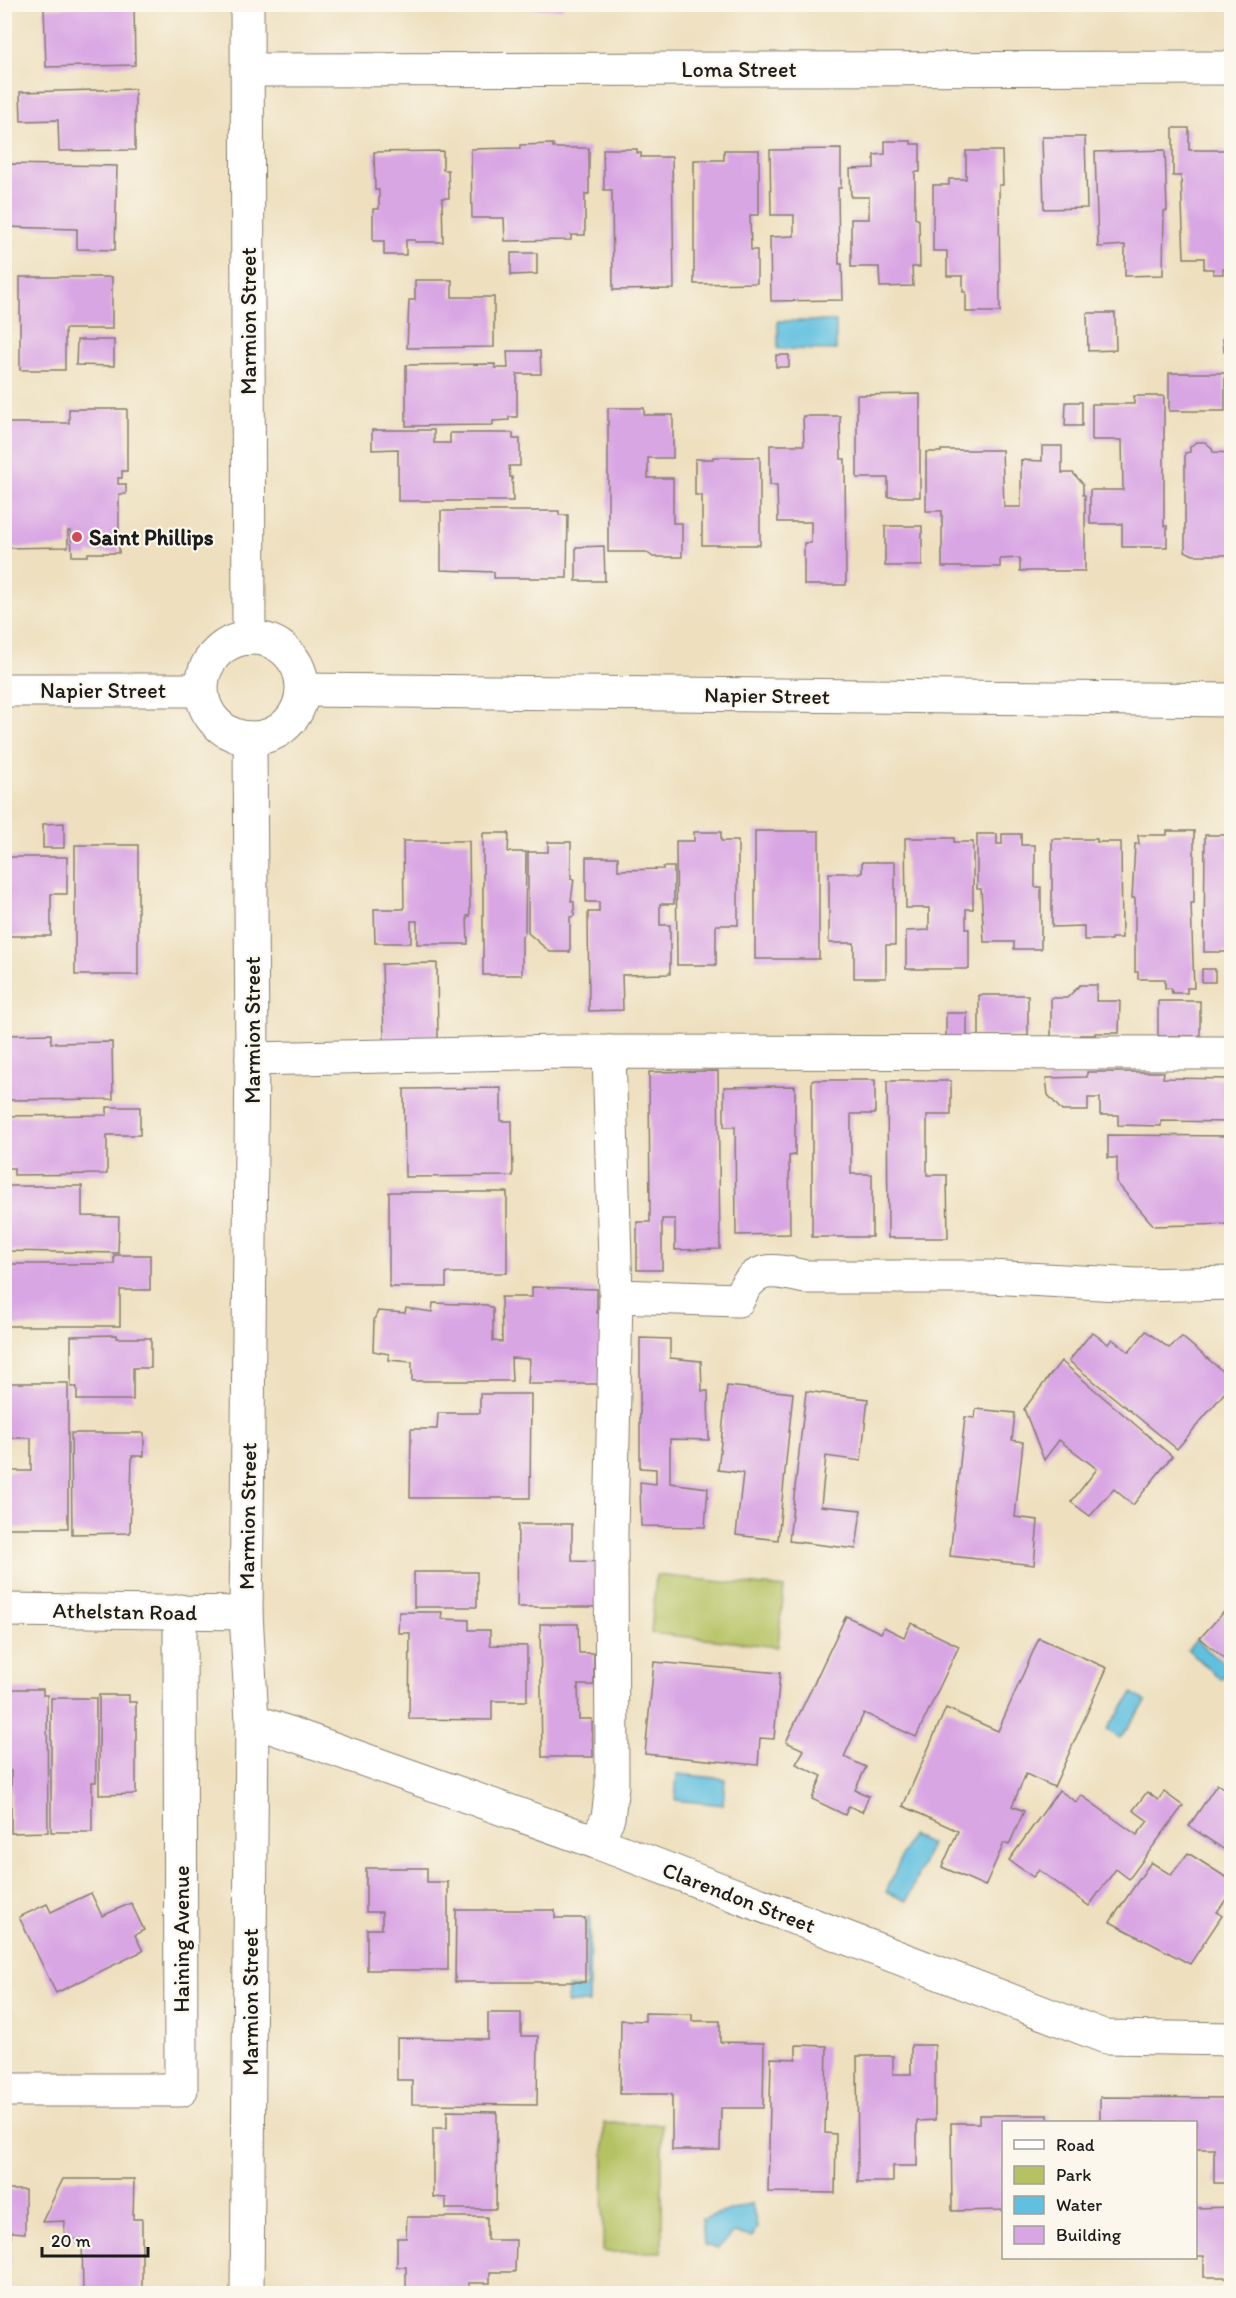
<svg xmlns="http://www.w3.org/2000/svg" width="1236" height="2298" viewBox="0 0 1236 2298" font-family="Itim,sans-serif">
  <rect width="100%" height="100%" fill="#fbf7ec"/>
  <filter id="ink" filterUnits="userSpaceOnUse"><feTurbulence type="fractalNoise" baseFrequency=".0167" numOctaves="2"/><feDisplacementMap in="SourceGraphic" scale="12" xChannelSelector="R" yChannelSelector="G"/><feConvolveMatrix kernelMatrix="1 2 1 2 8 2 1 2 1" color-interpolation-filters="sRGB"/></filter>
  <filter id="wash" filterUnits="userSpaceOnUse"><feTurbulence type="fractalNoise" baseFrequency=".008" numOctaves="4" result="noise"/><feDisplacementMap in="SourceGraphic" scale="24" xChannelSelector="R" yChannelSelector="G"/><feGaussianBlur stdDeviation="1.35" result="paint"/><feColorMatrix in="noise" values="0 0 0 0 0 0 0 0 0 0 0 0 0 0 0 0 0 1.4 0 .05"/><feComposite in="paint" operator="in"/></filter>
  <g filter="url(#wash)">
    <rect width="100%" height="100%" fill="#eee0bf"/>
    <!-- green -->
    <g fill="#b5c264" stroke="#686f40" stroke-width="1.5">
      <polygon points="656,1575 784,1588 778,1647 651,1633"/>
      <polygon points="604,2123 662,2124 662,2252 603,2252"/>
    </g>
    <!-- water -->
    <g fill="#61c0e0" stroke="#3e6e7e" stroke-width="1.5">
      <polygon points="778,321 836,321 836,350 778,349"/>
      <polygon points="1196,1640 1230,1669 1221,1679 1188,1650"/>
      <polygon points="1133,1693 1146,1702 1120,1738 1107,1729"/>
      <polygon points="677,1774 725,1779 723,1805 675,1800"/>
      <polygon points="911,1835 931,1844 907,1901 886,1892"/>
      <polygon points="587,1917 590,1917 589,2003 567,2003 568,1988 586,1988"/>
      <polygon points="752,2203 757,2227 752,2237 734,2233 717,2249 704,2245 702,2219"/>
    </g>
    <g id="blocks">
      <!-- building -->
      <g fill="#d9a6e4">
        <polygon points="416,4 563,4 563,9 416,7"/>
        <polygon points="134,5 135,65 46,67 44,8"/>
        <polygon points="135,89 135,150 59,151 58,120 21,121 20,92"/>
        <polygon points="1173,128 1189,128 1189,150 1226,150 1226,161 1232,161 1232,276 1227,276 1227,269 1223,269 1223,274 1213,274 1213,269 1204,269 1204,258 1184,258 1181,176 1173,176"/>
        <polygon points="1042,137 1085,137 1087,208 1044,209"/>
        <polygon points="885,141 911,141 911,144 920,144 920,172 915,172 915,218 919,220 920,267 912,267 913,286 880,287 879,267 851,267 851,219 869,219 869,197 851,197 850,169 874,168 874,155 885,154"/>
        <polygon points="553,144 553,148 589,148 589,194 585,194 585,235 571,235 571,240 505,241 504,218 472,218 471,149 520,148 520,145"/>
        <polygon points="603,149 637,149 637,153 641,153 641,157 672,157 674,289 613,290 612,190 604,190"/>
        <polygon points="841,149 841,188 838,188 839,264 842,264 843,300 771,301 770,237 794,236 794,215 771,215 770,150"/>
        <polygon points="724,150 759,150 759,215 750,215 751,250 757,250 757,283 694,284 694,160 724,160"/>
        <polygon points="1165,150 1167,211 1164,211 1163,275 1125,276 1125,245 1098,247 1095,152"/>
        <polygon points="443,151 443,170 448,170 449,198 442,198 443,242 415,242 415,240 406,240 406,255 384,255 384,241 373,241 373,209 379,209 379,190 375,190 374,152"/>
        <polygon points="966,151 1002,151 1003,185 999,185 1000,312 966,312 966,292 963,292 963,276 947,276 947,251 933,251 933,185 949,185 949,179 966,179"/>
        <polygon points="4,164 117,166 115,250 77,249 77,229 4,227"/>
        <polygon points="511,253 537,253 537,274 511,275"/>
        <polygon points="20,277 112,277 112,329 65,329 65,370 20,370"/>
        <polygon points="415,280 452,280 452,297 494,297 494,347 407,348 409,300 415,300"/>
        <polygon points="1087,313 1115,313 1116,350 1088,351"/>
        <polygon points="1232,338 1232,352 1224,352 1223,339"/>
        <polygon points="77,340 114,340 114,366 76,365"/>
        <polygon points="507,351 540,351 541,374 517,374 517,417 509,417 509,420 493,421 493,425 406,426 406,365 495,364 495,368 508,368"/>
        <rect x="776" y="355" width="13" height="12"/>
        <rect x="1169" y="373" width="56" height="38"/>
        <polygon points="920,394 920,497 888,497 888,478 857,478 857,395"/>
        <polygon points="1134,396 1164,396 1164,526 1167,526 1167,547 1122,547 1122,524 1090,524 1090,490 1123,490 1122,440 1092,440 1092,404 1134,404"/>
        <polygon points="1066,402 1082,402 1082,426 1065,426"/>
        <polygon points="608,408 644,408 644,415 673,415 673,458 648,458 648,478 673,478 673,523 682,523 682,557 653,557 646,552 608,552"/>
        <polygon points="69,409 127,409 127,471 122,471 122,478 118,478 118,484 126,484 126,494 119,494 119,553 88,553 88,556 72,556 71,531 68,531 68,547 4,548 4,423 69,423"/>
        <polygon points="803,416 840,416 841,459 845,459 846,585 804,585 804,543 811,543 811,522 778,522 777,485 770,485 770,445 804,445"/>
        <polygon points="372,430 434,430 434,443 450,443 450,433 513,433 513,439 520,439 520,466 509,466 510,477 512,477 513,501 398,501 398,449 372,450"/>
        <polygon points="1196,442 1205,442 1212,448 1213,452 1232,453 1232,555 1193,555 1185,551 1185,453 1190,452 1190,447"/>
        <polygon points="1042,446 1062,446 1062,473 1073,473 1083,484 1083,495 1085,495 1085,571 1020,571 1020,558 1000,559 1000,567 942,567 942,511 926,511 926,452 941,452 941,450 1002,450 1004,507 1021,507 1021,460 1042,461"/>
        <polygon points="713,457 760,457 760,545 702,545 702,495 695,495 695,459 713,459"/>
        <polygon points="441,511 559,511 559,515 568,515 567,578 494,578 494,572 441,570"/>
        <rect x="885" y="526" width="37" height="40"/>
        <polygon points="604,546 605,581 576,581 576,547"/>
        <polygon points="64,823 64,848 43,848 43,824"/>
        <rect x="755" y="831" width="64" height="128"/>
        <polygon points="1167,831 1194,831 1194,903 1191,903 1194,988 1187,988 1187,993 1172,993 1171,988 1165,988 1165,979 1138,979 1138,972 1135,972 1135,898 1132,898 1135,844 1139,844 1138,835 1167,835"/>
        <polygon points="694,832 721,832 721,841 738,841 738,925 716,925 716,965 677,965 676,841 694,841"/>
        <polygon points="483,833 509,833 508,852 526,852 525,933 522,936 522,975 483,975"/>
        <polygon points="977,834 997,834 997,844 1002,844 1002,834 1021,834 1021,845 1035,845 1035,887 1041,887 1041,949 1014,949 1014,942 984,942 981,889 977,889"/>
        <polygon points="1205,835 1232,835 1232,952 1204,952"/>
        <polygon points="905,838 954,838 954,842 973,842 973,909 966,909 966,929 969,929 969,969 906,969 906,931 929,930 929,908 906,908"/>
        <polygon points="1052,839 1097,839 1097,842 1121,842 1122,938 1111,938 1111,940 1084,940 1084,926 1052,927"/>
        <polygon points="403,841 469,841 470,916 467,916 468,944 417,944 417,921 411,921 411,943 375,943 374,909 404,909"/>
        <polygon points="548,842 571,842 571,879 574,879 571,901 574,902 574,916 570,917 570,952 550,952 528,933 528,852 548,852"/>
        <rect x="75" y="845" width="63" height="130"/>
        <polygon points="4,857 67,857 67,894 51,894 51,936 4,936"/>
        <polygon points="586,857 618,857 618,870 663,869 663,867 674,867 674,904 660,904 660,925 670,925 670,974 622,975 623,1010 589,1011 588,912 599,912 599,902 586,902"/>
        <polygon points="862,862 895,862 895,945 886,945 886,978 854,978 854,943 829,943 829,873 862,873"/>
        <polygon points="437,963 438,1040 384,1042 382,964"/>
        <rect x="1202" y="969" width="13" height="13"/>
        <polygon points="1080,985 1097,985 1096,1001 1120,1001 1119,1033 1095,1033 1095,1035 1080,1035 1080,1037 1051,1037 1051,998 1067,998"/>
        <rect x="979" y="995" width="49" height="41"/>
        <rect x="1158" y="1001" width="42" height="35"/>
        <rect x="946" y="1013" width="21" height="27"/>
        <polygon points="51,1034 51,1043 112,1042 113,1099 4,1100 4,1035"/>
        <polygon points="718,1071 720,1249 675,1250 675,1219 662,1219 662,1270 637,1270 637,1222 650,1222 649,1072"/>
        <polygon points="1087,1072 1164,1072 1163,1078 1232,1079 1232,1122 1161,1121 1161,1126 1118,1125 1118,1115 1100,1115 1100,1098 1088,1098 1088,1111 1062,1111 1048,1095 1046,1078 1087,1077"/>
        <polygon points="812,1080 875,1080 875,1114 851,1114 851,1174 872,1174 872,1237 812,1237"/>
        <polygon points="887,1081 951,1081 951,1115 927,1115 927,1175 947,1175 948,1238 888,1238"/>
        <polygon points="795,1086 795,1155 789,1156 790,1234 736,1235 735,1127 724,1127 724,1087"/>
        <polygon points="501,1088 501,1121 512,1121 513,1176 405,1177 404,1089"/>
        <polygon points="107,1107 140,1107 140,1135 107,1135 107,1174 14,1175 14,1168 4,1168 4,1116 107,1115"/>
        <polygon points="1108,1135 1232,1136 1232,1224 1154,1226 1117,1183 1117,1158 1108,1158"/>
        <polygon points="4,1186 82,1186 82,1216 119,1217 118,1253 4,1251"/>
        <polygon points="389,1192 507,1192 507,1273 446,1273 446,1287 389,1287"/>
        <polygon points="114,1255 150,1255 150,1290 120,1290 120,1326 4,1326 4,1264 114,1264"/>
        <polygon points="532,1287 597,1289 597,1313 603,1313 601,1384 528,1384 530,1359 511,1358 512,1381 412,1381 412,1362 389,1360 389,1354 373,1351 374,1320 378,1311 405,1313 406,1308 432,1312 433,1303 487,1305 493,1309 493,1341 502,1342 501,1297 532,1297"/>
        <polygon points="1146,1331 1169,1348 1182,1337 1232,1379 1232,1384 1177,1449 1069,1361 1092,1332 1108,1344 1112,1339 1129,1352"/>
        <polygon points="117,1335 117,1338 151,1338 151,1368 133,1368 133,1400 77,1400 77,1387 71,1387 71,1336"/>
        <polygon points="640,1338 670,1339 670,1358 701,1361 702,1391 708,1391 709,1440 670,1439 670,1483 708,1488 705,1527 641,1526 640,1482 656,1484 656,1469 640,1468"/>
        <polygon points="1061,1361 1172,1456 1133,1505 1114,1489 1090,1516 1071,1502 1097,1469 1059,1440 1044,1460 1024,1409"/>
        <polygon points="4,1383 68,1383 68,1528 4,1528 4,1471 31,1471 31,1438 4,1438"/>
        <polygon points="727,1386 793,1393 778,1540 736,1535 743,1473 718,1470"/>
        <polygon points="806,1391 868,1399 861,1461 826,1456 821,1506 861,1510 856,1549 789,1541"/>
        <polygon points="480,1394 531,1394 530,1498 410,1498 411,1429 437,1429 438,1413 480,1413"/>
        <polygon points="976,1409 1015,1413 1012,1440 1023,1442 1015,1517 1038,1520 1034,1565 950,1556 965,1417 975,1418"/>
        <polygon points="71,1433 144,1433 144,1456 132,1456 130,1533 72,1534"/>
        <polygon points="518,1524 572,1524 572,1561 608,1562 607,1607 517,1607"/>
        <rect x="414" y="1572" width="63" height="35"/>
        <polygon points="1232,1603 1232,1665 1200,1638"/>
        <polygon points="399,1612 442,1612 441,1619 469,1620 469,1630 490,1630 490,1645 527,1646 527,1701 492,1701 492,1720 409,1719 410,1633 398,1633"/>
        <polygon points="846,1616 881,1633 884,1627 904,1637 911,1623 959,1646 916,1737 864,1713 844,1757 866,1767 855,1790 869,1796 862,1812 849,1806 845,1815 812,1799 822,1776 796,1764 804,1750 786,1742"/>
        <polygon points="540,1624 578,1624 579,1653 594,1653 594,1685 578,1685 579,1719 592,1719 593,1757 542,1757"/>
        <polygon points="1039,1638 1107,1668 1054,1787 1026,1774 1012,1806 1024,1811 1009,1845 1004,1843 985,1886 942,1867 958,1831 903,1806 946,1708 998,1731"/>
        <polygon points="654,1662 780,1673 774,1739 760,1738 758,1765 645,1754"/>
        <polygon points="7,1689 43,1689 43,1695 47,1695 48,1832 11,1833 11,1771 4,1771"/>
        <polygon points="99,1695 129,1695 129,1702 136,1702 136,1794 99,1795"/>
        <polygon points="51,1698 96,1698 96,1782 92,1782 92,1832 51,1832"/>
        <polygon points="1217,1784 1232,1794 1232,1847 1228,1852 1189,1826"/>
        <polygon points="1059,1790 1076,1802 1081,1795 1137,1835 1148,1821 1133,1810 1147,1792 1158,1800 1164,1792 1183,1806 1129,1879 1116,1869 1089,1906 1039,1870 1033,1877 1009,1860"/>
        <polygon points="1188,1853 1232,1881 1232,1891 1217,1912 1222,1916 1190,1964 1110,1922 1151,1862 1171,1875"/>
        <polygon points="366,1868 427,1868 427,1882 448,1882 448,1970 367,1970 367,1929 382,1929 382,1912 366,1912"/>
        <polygon points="91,1893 102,1916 131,1903 144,1930 135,1935 143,1951 56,1993 19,1917 47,1904 51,1912"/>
        <polygon points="456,1910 555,1910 555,1918 585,1918 585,1982 455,1982"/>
        <rect x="4" y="1958" width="4" height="38"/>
        <polygon points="488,2013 521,2013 521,2036 538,2036 537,2105 412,2104 412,2080 397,2080 397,2038 488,2039"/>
        <polygon points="645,2013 692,2014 692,2021 720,2021 720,2042 764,2043 763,2108 721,2108 720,2150 672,2150 672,2094 620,2094 621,2020 645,2021"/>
        <polygon points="796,2045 827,2046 825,2133 836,2134 835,2193 768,2192 771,2058 796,2059"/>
        <polygon points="911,2045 935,2045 935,2120 917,2121 917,2166 893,2166 893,2182 858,2182 857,2056 893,2056 893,2074 911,2074"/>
        <polygon points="1100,2097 1232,2098 1232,2183 1214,2183 1214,2149 1196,2149 1196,2122 1100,2122"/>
        <polygon points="447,2111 497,2112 496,2209 446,2209 446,2198 433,2197 433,2128 447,2128"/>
        <polygon points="979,2115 1048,2115 1048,2122 1004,2122 1004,2210 952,2211 951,2123 979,2123"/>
        <polygon points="63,2179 134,2179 133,2219 142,2219 142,2294 83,2294 82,2239 64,2240 65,2221 42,2222"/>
        <polygon points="4,2190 25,2190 25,2233 11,2232 11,2263 4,2263"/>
        <polygon points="1232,2207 1232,2277 1204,2277 1204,2256 1196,2256 1196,2208"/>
        <polygon points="407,2217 487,2217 487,2240 516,2240 515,2272 490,2272 490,2283 469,2283 469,2294 406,2294 406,2267 397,2267 397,2238 406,2238"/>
      </g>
    </g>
  </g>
  <g filter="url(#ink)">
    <use href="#blocks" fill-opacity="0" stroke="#857e6e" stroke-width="1.5"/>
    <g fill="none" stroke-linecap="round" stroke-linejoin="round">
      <defs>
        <g id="minor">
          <polyline points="247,4 249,638"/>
          <polyline points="247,70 1232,68"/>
          <circle cx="252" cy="688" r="50"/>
          <polyline points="4,690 201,690"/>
          <polyline points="303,690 1232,700"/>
          <polyline points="252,1059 562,1052 1232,1053"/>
          <path d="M 616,1296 L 738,1300 C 753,1265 772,1269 805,1277 L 990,1277 L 1137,1285 L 1232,1283"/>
          <polyline points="4,1610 246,1613"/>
          <polyline points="252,1720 596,1842 1106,2037 1232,2039"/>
          <polyline points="596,1842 608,1818 612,1786 611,1533 616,1296 609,1052"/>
          <polyline points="4,2090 181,2090 180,1611"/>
          <polyline points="247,2294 252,1720 246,1613 252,1059 250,738"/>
        </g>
      </defs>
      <!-- minor casing -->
      <use href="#minor" stroke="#857e6e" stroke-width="35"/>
      <!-- minor -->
      <use href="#minor" stroke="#fff" stroke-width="33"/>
    </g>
  </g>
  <!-- markers -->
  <circle fill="#d1495b" stroke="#fbf7ec" stroke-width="2" cx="77" cy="537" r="6"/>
  <g text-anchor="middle" stroke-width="4.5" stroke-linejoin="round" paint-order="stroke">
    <!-- street labels -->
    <g font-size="22" fill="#1c1c1c" stroke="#fbf7ec">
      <text x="739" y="77">Loma Street</text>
      <text transform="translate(248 321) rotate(-90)" y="8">Marmion Street</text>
      <text x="103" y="698">Napier Street</text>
      <text transform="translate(767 695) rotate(1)" y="8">Napier Street</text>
      <text transform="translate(252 1030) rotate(-90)" y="8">Marmion Street</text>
      <text transform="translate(247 1516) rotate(-89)" y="8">Marmion Street</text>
      <text transform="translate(125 1611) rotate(1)" y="8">Athelstan Road</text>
      <text transform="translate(739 1897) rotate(21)" y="8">Clarendon Street</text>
      <text transform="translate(181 1939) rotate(-90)" y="8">Haining Avenue</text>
      <text transform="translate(250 2002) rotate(-90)" y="8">Marmion Street</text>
    </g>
    <!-- poi labels -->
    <g font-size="22" font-weight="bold" fill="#1c1c1c" stroke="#fbf7ec" text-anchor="start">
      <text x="89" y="545">Saint Phillips</text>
    </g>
  </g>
  <!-- margin -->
  <rect width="1236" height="2298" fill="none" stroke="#fbf7ec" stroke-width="24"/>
  <!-- legend -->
  <rect x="1002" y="2121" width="195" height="138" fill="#fbf7ec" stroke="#a29f99" stroke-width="1.5"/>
  <rect x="1014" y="2140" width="30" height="9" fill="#ffffff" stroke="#a29f99" stroke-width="1.5"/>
  <text x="1056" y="2151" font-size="18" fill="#1c1c1c">Road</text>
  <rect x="1014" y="2166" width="30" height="18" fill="#b5c264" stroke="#a29f99" stroke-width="1.5"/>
  <text x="1056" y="2181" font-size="18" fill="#1c1c1c">Park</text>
  <rect x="1014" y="2196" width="30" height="18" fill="#61c0e0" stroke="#a29f99" stroke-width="1.5"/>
  <text x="1056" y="2211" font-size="18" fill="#1c1c1c">Water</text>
  <rect x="1014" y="2226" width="30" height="18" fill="#d9a6e4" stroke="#a29f99" stroke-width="1.5"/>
  <text x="1056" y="2241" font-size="18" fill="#1c1c1c">Building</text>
  <!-- scale -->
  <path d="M42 2247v9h106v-9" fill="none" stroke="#1c1c1c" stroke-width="3"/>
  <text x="51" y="2247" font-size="18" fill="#1c1c1c" stroke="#fbf7ec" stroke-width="4.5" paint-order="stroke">20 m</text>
</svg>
